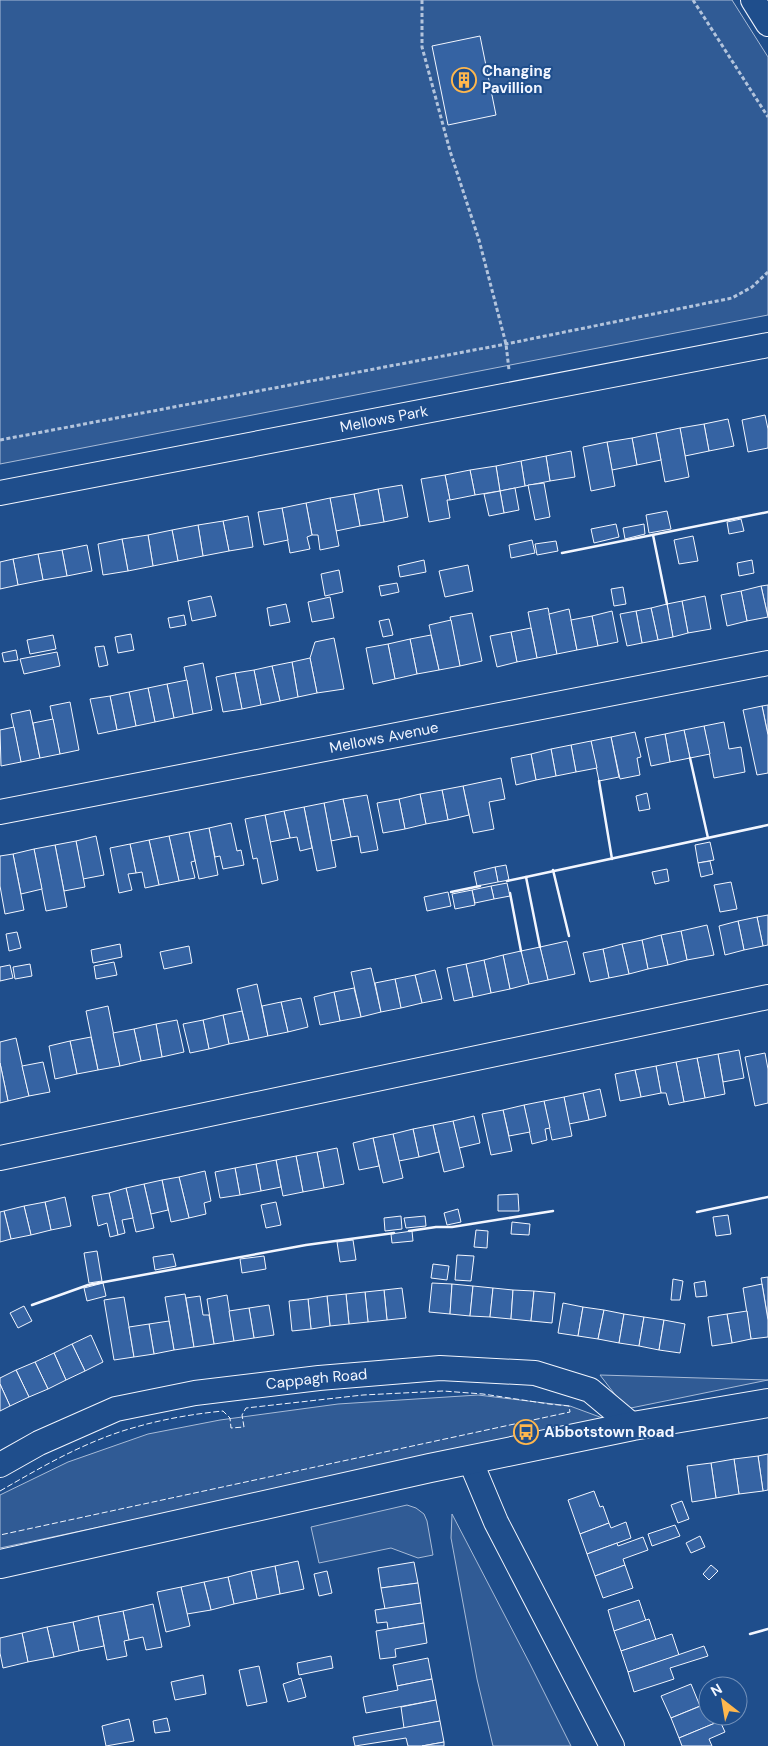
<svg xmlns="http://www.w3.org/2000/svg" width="768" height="1746" viewBox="0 0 768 1746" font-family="'DM Sans',sans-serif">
  <rect width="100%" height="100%" fill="#1f4e8c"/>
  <!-- built -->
  <g fill="#305b95" stroke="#a8bbd7">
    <polygon points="0,0 732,0 768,57 768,315 0,464"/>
    <polygon points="600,1375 768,1380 626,1409"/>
    <polygon points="478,1395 570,1406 608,1420 0,1548 0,1495 68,1462 148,1434 220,1420 338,1404"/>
    <polygon points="407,1505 416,1508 424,1514 427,1521 433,1555 418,1558 391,1548 319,1563 311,1527"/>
    <polygon points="452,1514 530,1664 571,1746 493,1746 477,1679 451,1538"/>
  </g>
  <!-- building -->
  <g fill="#3563a3" stroke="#f2f6ff">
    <polygon points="480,36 496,115 448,125 432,46"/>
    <polygon points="765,415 768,429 768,448 748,452 742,420"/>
    <polygon points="728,419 734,446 709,451 704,424"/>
    <polygon points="704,424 709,451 685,456 680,428"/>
    <polygon points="680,428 689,477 665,482 656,433"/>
    <polygon points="656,433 661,460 637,465 632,438"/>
    <polygon points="632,438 637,465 612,470 607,442"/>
    <polygon points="607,442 615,486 591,491 583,447"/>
    <polygon points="571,451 575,477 550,481 546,456"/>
    <polygon points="546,456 550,481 525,486 521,461"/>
    <polygon points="521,461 525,486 500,491 496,466"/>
    <polygon points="496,466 500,491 475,495 470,470"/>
    <polygon points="470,470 475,495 450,500 445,475"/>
    <polygon points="445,475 450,500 447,500 450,518 429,522 421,479"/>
    <polygon points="544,483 550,517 535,520 528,485"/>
    <polygon points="402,485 408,517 384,522 378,489"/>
    <polygon points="515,488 519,510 504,513 500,491"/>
    <polygon points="378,489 384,522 360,526 354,494"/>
    <polygon points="500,491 504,513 489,516 484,494"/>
    <polygon points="354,494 360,526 336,531 330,498"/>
    <polygon points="330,498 339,546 320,550 318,535 312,535 306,503"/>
    <polygon points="306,503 312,535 307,537 310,549 290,553 282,508"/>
    <polygon points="282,508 288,540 264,545 258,512"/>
    <polygon points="667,511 671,529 649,533 646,515"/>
    <polygon points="248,516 253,547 229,551 223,521"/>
    <polygon points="741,519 744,531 729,534 727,522"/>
    <polygon points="223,521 229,551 203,556 198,525"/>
    <polygon points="616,524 619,537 594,543 591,529"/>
    <polygon points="644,524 645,534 625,539 623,528"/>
    <polygon points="198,525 203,556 178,561 172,530"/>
    <polygon points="172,530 178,561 153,566 148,535"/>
    <polygon points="148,535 153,566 128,571 122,539"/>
    <polygon points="693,536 698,561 679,564 674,540"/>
    <polygon points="122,539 128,571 103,575 98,544"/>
    <polygon points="532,540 535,553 511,558 509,545"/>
    <polygon points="556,541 558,551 537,555 535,544"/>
    <polygon points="87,545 92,571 67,576 62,550"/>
    <polygon points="62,550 67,576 43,580 38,554"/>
    <polygon points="38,554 43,580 18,585 13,559"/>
    <polygon points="13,559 18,585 0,589 0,562"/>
    <polygon points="424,560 426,572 400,577 398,566"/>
    <polygon points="752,560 754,573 739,576 737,563"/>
    <polygon points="468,565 473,591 445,597 439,571"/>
    <polygon points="339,570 343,592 325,596 321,574"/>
    <polygon points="397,583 399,592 381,596 379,586"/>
    <polygon points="768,585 768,617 761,586"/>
    <polygon points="761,586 768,617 747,621 741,591"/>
    <polygon points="623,587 626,604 614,606 611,589"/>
    <polygon points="741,591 747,621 727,626 721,595"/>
    <polygon points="211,596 216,616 192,621 188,601"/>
    <polygon points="705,596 711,629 688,633 682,601"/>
    <polygon points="330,597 334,618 312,622 308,602"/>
    <polygon points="682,601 688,633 673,637 667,604"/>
    <polygon points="286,604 290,622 270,626 267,608"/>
    <polygon points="667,604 673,637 658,640 651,608"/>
    <polygon points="548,608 557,654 537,658 528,612"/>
    <polygon points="651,608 658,640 642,643 636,611"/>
    <polygon points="569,609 577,650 557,654 549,614"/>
    <polygon points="612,611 618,642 598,646 592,616"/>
    <polygon points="636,611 642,643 627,646 620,614"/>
    <polygon points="472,613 482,661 460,666 450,617"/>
    <polygon points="184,615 186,625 170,628 168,618"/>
    <polygon points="592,616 598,646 577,650 571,620"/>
    <polygon points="389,619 393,635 383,637 379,621"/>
    <polygon points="451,620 460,666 439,670 429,625"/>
    <polygon points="531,628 537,658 517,662 511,632"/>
    <polygon points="511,632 517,662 497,667 490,636"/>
    <polygon points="131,634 134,650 118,653 115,637"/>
    <polygon points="53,635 56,649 30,654 27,640"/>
    <polygon points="431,635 439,670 417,674 410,639"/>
    <polygon points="334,638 344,689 317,693 310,658 315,642"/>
    <polygon points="410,639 417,674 395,679 388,644"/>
    <polygon points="388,644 395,679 373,684 366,648"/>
    <polygon points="104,646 108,665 99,667 95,647"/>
    <polygon points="16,650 18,660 4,662 2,653"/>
    <polygon points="57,652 60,666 24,674 20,659"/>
    <polygon points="310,658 317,693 298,697 292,662"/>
    <polygon points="292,662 298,697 280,701 272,666"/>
    <polygon points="203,663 212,710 193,714 184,667"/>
    <polygon points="272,666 280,701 261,705 254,670"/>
    <polygon points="254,670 261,705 242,709 235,673"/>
    <polygon points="235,673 242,709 223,712 216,677"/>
    <polygon points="187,680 193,714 174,718 167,684"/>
    <polygon points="167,684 174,718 155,722 148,688"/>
    <polygon points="148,688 155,722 136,726 129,692"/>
    <polygon points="129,692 136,726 117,730 110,696"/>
    <polygon points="110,696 117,730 98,734 90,699"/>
    <polygon points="70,702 79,750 60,754 50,706"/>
    <polygon points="768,705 768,735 762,706"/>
    <polygon points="762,706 768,735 768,773 757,775 743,710"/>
    <polygon points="30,710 40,758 21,762 11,714"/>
    <polygon points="53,719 60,754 40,758 33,723"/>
    <polygon points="724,722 729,749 741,747 745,772 714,778 704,726"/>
    <polygon points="704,726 710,754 690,758 684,730"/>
    <polygon points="14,727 21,762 1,766 0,730"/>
    <polygon points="684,730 690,758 670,762 665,734"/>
    <polygon points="635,732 641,757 637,758 640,775 620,779 611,737"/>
    <polygon points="665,734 670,762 651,766 645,738"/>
    <polygon points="611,737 619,777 599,781 591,741"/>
    <polygon points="591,741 597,768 576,772 571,745"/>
    <polygon points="571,745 576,772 556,776 551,749"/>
    <polygon points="551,749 556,776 536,780 531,754"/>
    <polygon points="531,754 536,780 516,785 511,758"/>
    <polygon points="501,778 505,799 489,802 494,829 473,833 463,786"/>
    <polygon points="463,786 469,815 448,820 442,790"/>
    <polygon points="442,790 448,820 426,824 420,794"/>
    <polygon points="647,793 650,809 639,811 636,796"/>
    <polygon points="420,794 426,824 405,829 399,799"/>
    <polygon points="367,795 378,850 361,853 358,836 351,837 343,799"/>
    <polygon points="343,799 351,837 331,841 324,803"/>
    <polygon points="399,799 405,829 383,833 377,803"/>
    <polygon points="324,803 336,867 317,871 304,807"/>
    <polygon points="304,807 312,848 300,851 297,837 290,838 284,811"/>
    <polygon points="284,811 290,838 270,842 265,815"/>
    <polygon points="265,815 278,880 262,884 257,858 253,859 245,819"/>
    <polygon points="231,823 237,851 241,850 244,865 223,869 220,856 215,857 209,828"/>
    <polygon points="209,828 218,875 199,879 189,832"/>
    <polygon points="189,832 195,861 191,862 195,878 179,881 169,836"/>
    <polygon points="96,836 104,875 83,879 76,841"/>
    <polygon points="169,836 179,881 159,885 149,840"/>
    <polygon points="149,840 159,885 145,888 142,872 136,873 130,844"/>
    <polygon points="76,841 85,887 64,891 55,845"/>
    <polygon points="710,842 714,860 698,863 695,845"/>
    <polygon points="130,844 136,873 128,874 132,890 119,893 110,848"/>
    <polygon points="55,845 67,907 46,911 34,849"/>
    <polygon points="34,849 42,889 21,894 13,854"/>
    <polygon points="13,854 24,910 5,914 0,886 0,856"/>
    <polygon points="710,861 713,874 701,877 698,863"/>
    <polygon points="506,865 509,880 498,882 495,867"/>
    <polygon points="495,867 498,882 477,886 474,872"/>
    <polygon points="667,869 669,881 655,884 652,872"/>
    <polygon points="731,882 737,909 720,912 714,885"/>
    <polygon points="507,883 510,896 494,899 491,886"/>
    <polygon points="491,886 494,899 475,903 472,890"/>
    <polygon points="472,890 475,905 455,909 452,894"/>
    <polygon points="448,892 451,906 427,911 424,897"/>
    <polygon points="768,915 768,945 763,946 757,917"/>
    <polygon points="757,917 763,946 744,950 738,921"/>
    <polygon points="738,921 744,950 725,955 719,926"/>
    <polygon points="707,925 714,955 687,960 681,931"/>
    <polygon points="681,931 687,960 668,965 661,935"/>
    <polygon points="17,932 21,948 9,951 6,934"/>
    <polygon points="661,935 668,965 648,969 642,940"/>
    <polygon points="642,940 648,969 629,974 622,944"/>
    <polygon points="567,941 575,974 548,980 540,947"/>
    <polygon points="120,944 122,957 93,963 91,950"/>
    <polygon points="622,944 629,974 609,978 603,949"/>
    <polygon points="189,946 192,963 164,969 160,952"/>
    <polygon points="540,947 548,980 529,984 521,951"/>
    <polygon points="603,949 609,978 590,982 583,953"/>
    <polygon points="521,951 529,984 510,989 503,955"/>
    <polygon points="503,955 510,989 491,993 484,960"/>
    <polygon points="484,960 491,993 473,997 466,964"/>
    <polygon points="114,962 117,975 96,979 94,966"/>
    <polygon points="30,964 32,976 15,979 13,967"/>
    <polygon points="466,964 473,997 454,1001 447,968"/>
    <polygon points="10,965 13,978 0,981 0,967"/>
    <polygon points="371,968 381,1012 361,1017 351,972"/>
    <polygon points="435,970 442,999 422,1003 415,975"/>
    <polygon points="415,975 422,1003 401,1008 395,979"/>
    <polygon points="395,979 401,1008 381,1012 375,983"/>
    <polygon points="257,984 268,1036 249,1040 237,989"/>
    <polygon points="354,988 361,1017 340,1021 334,992"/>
    <polygon points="334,992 340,1021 320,1025 314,997"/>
    <polygon points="301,998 308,1027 288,1032 281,1002"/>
    <polygon points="281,1002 288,1032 268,1036 262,1006"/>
    <polygon points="108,1006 120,1066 98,1070 86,1011"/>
    <polygon points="242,1011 249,1040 229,1044 223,1015"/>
    <polygon points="223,1015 229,1044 209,1049 203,1020"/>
    <polygon points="177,1020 184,1052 162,1057 156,1024"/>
    <polygon points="203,1020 209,1049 190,1053 183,1024"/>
    <polygon points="156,1024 162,1057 141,1061 134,1029"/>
    <polygon points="134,1029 141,1061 120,1066 113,1033"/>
    <polygon points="91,1037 98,1070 77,1074 70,1041"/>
    <polygon points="16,1038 29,1096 8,1101 0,1063 0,1042"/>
    <polygon points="70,1041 77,1074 55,1079 49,1046"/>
    <polygon points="739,1050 744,1078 723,1082 718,1054"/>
    <polygon points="765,1053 768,1069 768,1103 755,1106 745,1057"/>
    <polygon points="718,1054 725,1094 705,1098 697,1058"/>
    <polygon points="697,1058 705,1098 684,1102 676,1062"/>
    <polygon points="43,1062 50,1092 29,1096 22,1066"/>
    <polygon points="676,1062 684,1102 669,1105 666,1093 661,1093 656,1066"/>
    <polygon points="0,1063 8,1101 0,1103"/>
    <polygon points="656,1066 661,1093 641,1097 635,1070"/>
    <polygon points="635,1070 641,1097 620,1101 615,1074"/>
    <polygon points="600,1089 606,1116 589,1120 583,1093"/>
    <polygon points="583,1093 589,1120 569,1124 564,1097"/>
    <polygon points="564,1097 572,1136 552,1140 544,1101"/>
    <polygon points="544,1101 550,1128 545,1129 547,1140 532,1144 524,1105"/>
    <polygon points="524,1105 530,1132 509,1136 503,1110"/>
    <polygon points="503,1110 512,1151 491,1155 482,1114"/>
    <polygon points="474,1116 480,1143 459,1148 453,1121"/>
    <polygon points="453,1121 464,1167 444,1172 433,1125"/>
    <polygon points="433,1125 439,1152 419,1157 413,1129"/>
    <polygon points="413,1129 419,1157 399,1161 393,1134"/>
    <polygon points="393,1134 403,1178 383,1183 373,1138"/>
    <polygon points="373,1138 379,1166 359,1170 353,1143"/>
    <polygon points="337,1148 344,1184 324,1188 317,1152"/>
    <polygon points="317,1152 324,1188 303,1192 296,1156"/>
    <polygon points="296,1156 303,1192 283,1196 276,1160"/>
    <polygon points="276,1160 281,1187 261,1191 256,1164"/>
    <polygon points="256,1164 261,1191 240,1195 235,1168"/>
    <polygon points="235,1168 240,1195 220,1198 215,1172"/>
    <polygon points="205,1171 211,1201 204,1203 206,1214 189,1218 179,1177"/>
    <polygon points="179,1177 189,1218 171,1222 162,1180"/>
    <polygon points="162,1180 168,1210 151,1214 144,1184"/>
    <polygon points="144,1184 154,1228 136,1232 126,1188"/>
    <polygon points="126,1188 133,1218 122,1220 125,1233 118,1235 109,1193"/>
    <polygon points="109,1193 118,1235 110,1237 107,1223 98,1226 92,1196"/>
    <polygon points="518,1194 519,1211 498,1211 498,1195"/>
    <polygon points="65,1197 71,1226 51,1230 45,1202"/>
    <polygon points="45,1202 51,1230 31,1235 24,1206"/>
    <polygon points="276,1202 281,1225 266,1228 261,1205"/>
    <polygon points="24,1206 31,1235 11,1239 4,1211"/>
    <polygon points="458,1209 461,1222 447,1225 444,1213"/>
    <polygon points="4,1211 11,1239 0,1242 0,1212"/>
    <polygon points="728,1215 731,1234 716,1236 713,1217"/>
    <polygon points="401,1216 402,1229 385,1231 384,1218"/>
    <polygon points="425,1216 426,1226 406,1228 404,1218"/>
    <polygon points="512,1222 530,1224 529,1235 511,1234"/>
    <polygon points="476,1230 488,1231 487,1248 474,1247"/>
    <polygon points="412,1231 413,1241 392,1243 391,1234"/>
    <polygon points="353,1240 356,1260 340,1262 337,1242"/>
    <polygon points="97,1251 102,1281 89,1283 84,1253"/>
    <polygon points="173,1254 176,1266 155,1270 153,1257"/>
    <polygon points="457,1255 474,1256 471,1281 455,1280"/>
    <polygon points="264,1256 266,1269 242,1273 240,1259"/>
    <polygon points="433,1264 449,1266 447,1280 431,1278"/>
    <polygon points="768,1277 768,1320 761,1278"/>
    <polygon points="673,1279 683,1281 680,1300 671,1300"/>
    <polygon points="705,1281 707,1296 696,1297 694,1283"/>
    <polygon points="103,1283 106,1296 87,1301 84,1288"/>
    <polygon points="432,1283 452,1284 450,1314 429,1312"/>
    <polygon points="452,1284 473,1286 470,1316 450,1314"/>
    <polygon points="762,1284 768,1320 768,1337 751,1339 743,1288"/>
    <polygon points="473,1286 493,1288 490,1317 470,1316"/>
    <polygon points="402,1288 406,1318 387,1320 384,1290"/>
    <polygon points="493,1288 513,1290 511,1319 490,1317"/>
    <polygon points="384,1290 387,1320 368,1322 365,1292"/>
    <polygon points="513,1290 534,1291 531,1321 511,1319"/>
    <polygon points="534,1291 555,1293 552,1323 531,1321"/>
    <polygon points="365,1292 368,1322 349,1324 346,1294"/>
    <polygon points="185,1294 194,1347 174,1350 165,1297"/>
    <polygon points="346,1294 349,1324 330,1326 327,1296"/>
    <polygon points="227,1295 234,1341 214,1344 207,1299"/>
    <polygon points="200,1296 203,1315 209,1315 214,1344 194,1347 186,1298"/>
    <polygon points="327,1296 330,1326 311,1329 308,1299"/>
    <polygon points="124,1297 134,1357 114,1360 104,1300"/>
    <polygon points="308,1299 311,1329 292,1331 289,1301"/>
    <polygon points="563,1303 583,1307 578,1336 558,1333"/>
    <polygon points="269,1305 274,1335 254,1338 249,1308"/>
    <polygon points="24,1306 32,1321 18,1328 10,1313"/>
    <polygon points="583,1307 604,1310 598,1339 578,1336"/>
    <polygon points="249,1308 254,1338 234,1341 229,1311"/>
    <polygon points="604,1310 624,1314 619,1343 598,1339"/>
    <polygon points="747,1311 751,1339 732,1343 727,1314"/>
    <polygon points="624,1314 644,1317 639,1346 619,1343"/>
    <polygon points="727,1314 732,1343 712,1346 708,1317"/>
    <polygon points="644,1317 664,1320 659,1350 639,1346"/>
    <polygon points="664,1320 685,1324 680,1353 659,1350"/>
    <polygon points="169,1321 174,1350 154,1354 149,1324"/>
    <polygon points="149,1324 154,1354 134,1357 129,1327"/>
    <polygon points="91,1335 103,1362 85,1371 72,1344"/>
    <polygon points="72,1344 85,1371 66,1380 54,1353"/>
    <polygon points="54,1353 66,1380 48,1389 35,1362"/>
    <polygon points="35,1362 48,1389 29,1397 16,1370"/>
    <polygon points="16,1370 29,1397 10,1406 0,1384 0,1378"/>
    <polygon points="0,1384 10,1406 0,1411"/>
    <polygon points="768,1454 768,1490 763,1491 758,1456"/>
    <polygon points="758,1456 763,1491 739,1494 734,1459"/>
    <polygon points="734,1459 739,1494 716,1498 711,1463"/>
    <polygon points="711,1463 716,1498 692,1502 687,1466"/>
    <polygon points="594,1491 600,1507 603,1506 609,1523 580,1534 568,1500"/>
    <polygon points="682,1501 689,1519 678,1523 671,1505"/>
    <polygon points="626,1522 631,1538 587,1554 580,1534 609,1523 611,1528"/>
    <polygon points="675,1525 680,1536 652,1546 648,1534"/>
    <polygon points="700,1536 705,1547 691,1553 686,1543"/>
    <polygon points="643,1537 648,1550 623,1559 625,1565 595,1576 587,1554 617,1543 618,1546"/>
    <polygon points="298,1561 304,1589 280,1594 275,1566"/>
    <polygon points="414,1562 418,1583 381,1588 378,1568"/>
    <polygon points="625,1565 633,1588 603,1598 595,1576"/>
    <polygon points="711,1565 718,1571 709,1580 703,1574"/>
    <polygon points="275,1566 280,1594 257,1599 251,1571"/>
    <polygon points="251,1571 257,1599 234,1604 228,1577"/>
    <polygon points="327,1571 332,1593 319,1596 314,1574"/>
    <polygon points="228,1577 234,1604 211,1610 204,1582"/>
    <polygon points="204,1582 211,1610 187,1614 181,1587"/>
    <polygon points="418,1583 421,1603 385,1609 381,1588"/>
    <polygon points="181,1587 190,1626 166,1632 157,1592"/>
    <polygon points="639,1600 646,1621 614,1631 608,1610"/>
    <polygon points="421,1603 424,1623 388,1629 387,1622 377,1623 375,1610"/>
    <polygon points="153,1604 162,1647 146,1650 143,1637 129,1640 123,1611"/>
    <polygon points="123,1611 129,1640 124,1641 127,1656 107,1660 98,1616"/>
    <polygon points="98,1616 104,1646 79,1651 73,1622"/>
    <polygon points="649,1619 656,1640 621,1651 614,1631"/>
    <polygon points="73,1622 79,1651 54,1657 47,1627"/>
    <polygon points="424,1623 427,1643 395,1649 396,1657 380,1659 376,1631"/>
    <polygon points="47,1627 54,1657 28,1662 22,1633"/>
    <polygon points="22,1633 28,1662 3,1668 0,1653 0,1638"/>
    <polygon points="672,1634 679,1655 628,1672 621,1651"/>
    <polygon points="704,1646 708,1656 670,1668 674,1679 634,1692 628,1672"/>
    <polygon points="331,1656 333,1668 299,1675 297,1663"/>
    <polygon points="428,1658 432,1679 397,1686 393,1665"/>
    <polygon points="259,1666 267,1702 247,1706 239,1670"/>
    <polygon points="203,1675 206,1694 175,1700 171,1682"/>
    <polygon points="301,1678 306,1697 288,1702 283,1684"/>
    <polygon points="432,1679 436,1700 366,1713 363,1697 398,1690 397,1686"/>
    <polygon points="691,1684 700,1706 671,1718 661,1696"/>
    <polygon points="436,1700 440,1721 404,1728 401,1707"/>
    <polygon points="708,1703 708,1716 718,1716 720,1721 679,1738 671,1718"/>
    <polygon points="167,1718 170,1731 155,1733 153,1721"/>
    <polygon points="129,1719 134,1741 106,1746 102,1726"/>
    <polygon points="440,1721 444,1742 422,1746 408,1746 406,1738 355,1746 353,1737"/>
    <polygon points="720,1721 725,1732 709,1739 712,1746 682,1746 679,1738"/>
    <polygon points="444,1742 444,1746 422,1746"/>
  </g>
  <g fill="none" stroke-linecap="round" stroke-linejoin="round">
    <defs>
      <g id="street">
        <polyline points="753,0 768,24"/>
        <path id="s1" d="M 0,493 L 768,345"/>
        <path id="s2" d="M 0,812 L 768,663"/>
        <polyline points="0,1158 768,997"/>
        <polyline points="470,1460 496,1522 612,1746"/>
        <path id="s3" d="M 0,1465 L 39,1443 L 116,1409 L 195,1393 L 319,1378 L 440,1368 L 535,1373 L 590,1390 L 633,1426"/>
      </g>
      <polyline id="secondary" points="0,1564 430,1468 633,1426 768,1403"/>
    </defs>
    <!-- street casing -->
    <use href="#street" stroke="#f2f6ff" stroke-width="26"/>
    <!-- secondary casing -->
    <use href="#secondary" stroke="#f2f6ff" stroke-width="30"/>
    <!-- path -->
    <g stroke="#b3c4dc" stroke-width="3" stroke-dasharray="4 2.5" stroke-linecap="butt">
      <polyline points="422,0 422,47 450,151 479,240 506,344 509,370"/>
      <polyline points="693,0 768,117"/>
      <polyline points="0,440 506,344 732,298 752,287 768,272"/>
    </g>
    <!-- street -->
    <use href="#street" stroke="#1f4e8c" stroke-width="24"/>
    <!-- secondary -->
    <use href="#secondary" stroke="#1f4e8c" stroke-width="28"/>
    <!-- fence -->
    <path stroke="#f2f6ff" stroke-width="1" stroke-dasharray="6 2.5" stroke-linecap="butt" d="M 0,1491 C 43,1466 88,1440 136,1427 C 164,1419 193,1414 223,1411 L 230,1418 L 231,1428 L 244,1427 L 242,1415 L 246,1408 L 363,1395 L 443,1391 L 483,1394 L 549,1404 L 569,1406 L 570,1412 L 0,1535"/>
    <!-- wall -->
    <g stroke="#f2f6ff" stroke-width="2.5">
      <polyline points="653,535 667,604"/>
      <polyline points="562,553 768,512"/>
      <polyline points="690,758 708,838"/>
      <polyline points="599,781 612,859"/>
      <polyline points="553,870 569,936"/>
      <polyline points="507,881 526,877"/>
      <polyline points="451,892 480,886"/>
      <polyline points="510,893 521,951"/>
      <polyline points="540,947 526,877 768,825"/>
      <polyline points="697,1212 768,1197"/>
      <polyline points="409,1231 436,1227 452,1227 553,1211"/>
      <polyline points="32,1305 88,1285 306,1245 394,1233"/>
      <polyline points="750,1634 768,1629"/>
    </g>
  </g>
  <!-- icons -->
  <defs>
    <symbol id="building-ring" viewBox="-11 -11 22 22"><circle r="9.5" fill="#1f4e8c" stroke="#ffb74d" stroke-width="1.5"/><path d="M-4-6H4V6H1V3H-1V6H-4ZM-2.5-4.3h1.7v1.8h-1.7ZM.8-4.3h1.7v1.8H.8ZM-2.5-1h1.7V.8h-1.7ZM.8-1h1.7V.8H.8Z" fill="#ffb74d"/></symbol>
    <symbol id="bus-ring" viewBox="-11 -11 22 22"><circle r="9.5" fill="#1f4e8c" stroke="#ffb74d" stroke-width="1.5"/><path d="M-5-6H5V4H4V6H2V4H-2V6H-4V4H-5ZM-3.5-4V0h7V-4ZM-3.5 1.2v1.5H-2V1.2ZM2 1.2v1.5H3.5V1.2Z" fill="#ffb74d"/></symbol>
  </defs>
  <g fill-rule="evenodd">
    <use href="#building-ring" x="450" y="66" width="28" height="28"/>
    <use href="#bus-ring" x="512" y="1418" width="28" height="28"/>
  </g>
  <g text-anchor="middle" stroke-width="4" stroke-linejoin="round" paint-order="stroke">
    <!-- poi labels -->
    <g font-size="15" font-weight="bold" fill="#f2f6ff" stroke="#1f4e8c" text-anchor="start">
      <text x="482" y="76">Changing<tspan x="482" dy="17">Pavillion</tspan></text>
      <text x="544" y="1437">Abbotstown Road</text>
    </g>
    <!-- street labels -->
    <g font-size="15" fill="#f2f6ff" stroke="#1f4e8c">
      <text dy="5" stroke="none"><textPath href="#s1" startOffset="391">Mellows Park</textPath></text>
      <text dy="5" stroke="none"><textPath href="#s2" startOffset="391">Mellows Avenue</textPath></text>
      <text dy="5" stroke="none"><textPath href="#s3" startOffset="332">Cappagh Road</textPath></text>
    </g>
  </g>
  <!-- north arrow -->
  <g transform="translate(723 1701) rotate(329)"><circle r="24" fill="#1f4e8c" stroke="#7391ba"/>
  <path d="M0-4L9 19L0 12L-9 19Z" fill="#ffb74d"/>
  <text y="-8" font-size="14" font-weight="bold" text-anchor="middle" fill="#f2f6ff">N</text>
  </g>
</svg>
